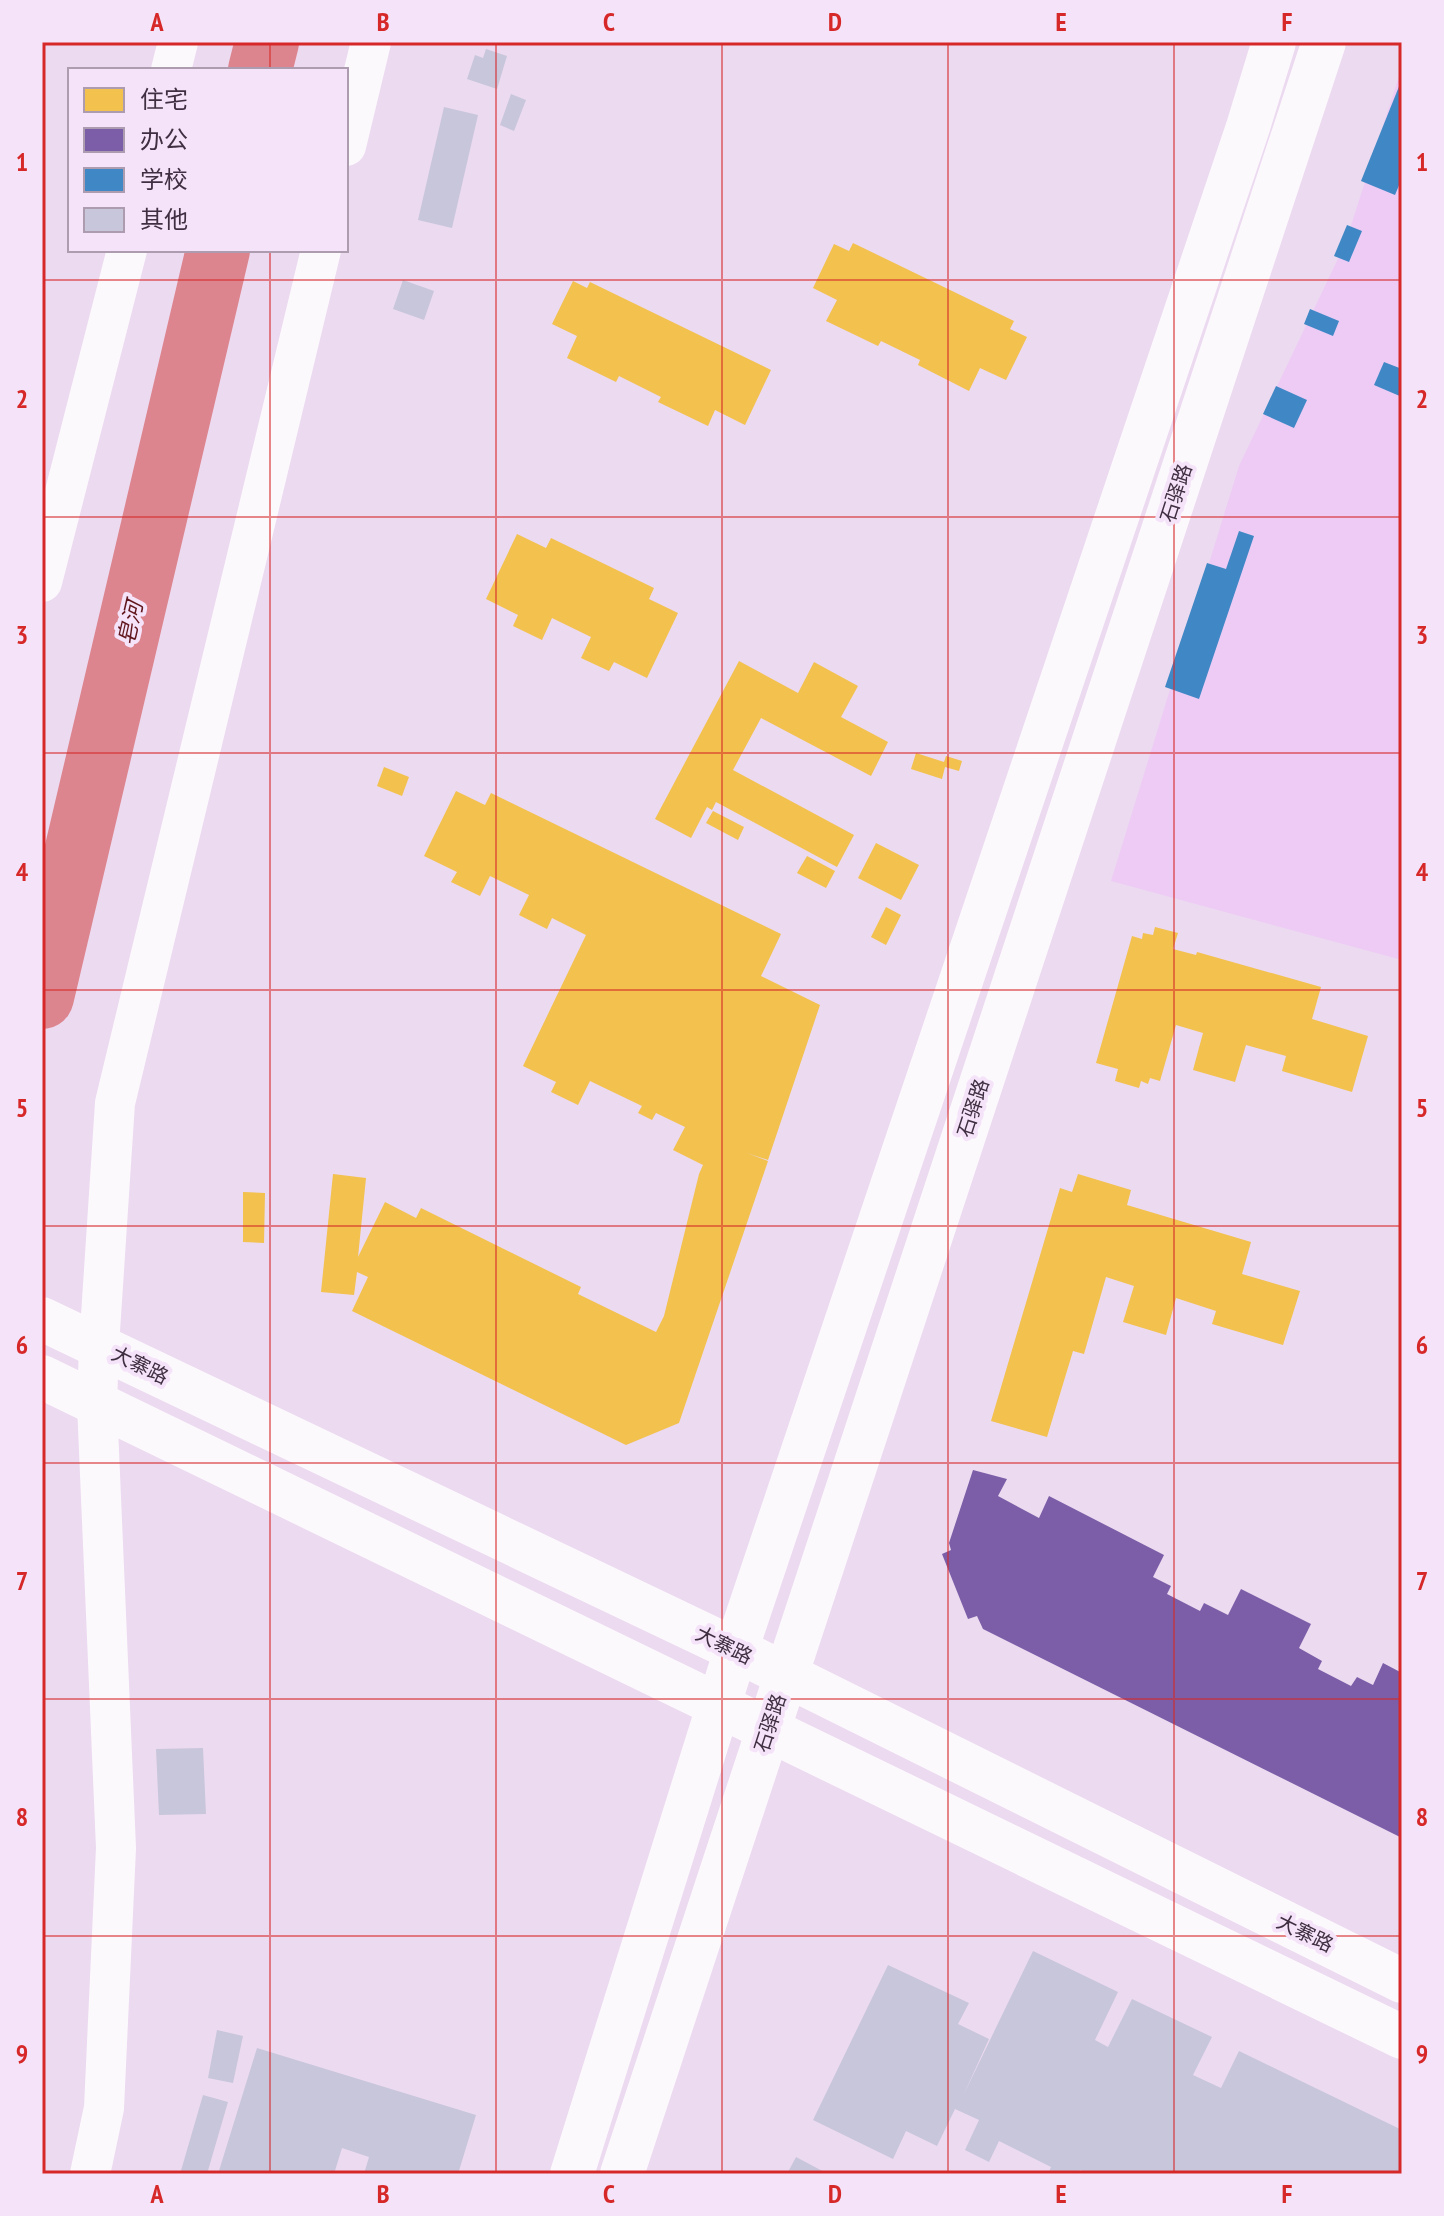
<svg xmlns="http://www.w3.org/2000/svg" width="1444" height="2216" viewBox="0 0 1444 2216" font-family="'PT Sans Narrow','Noto Sans SC',sans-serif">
  <rect width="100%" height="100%" fill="#ecdaf0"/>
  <!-- built -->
  <polygon fill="#edcbf5" points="1402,67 1402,960 1111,881 1239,466 1345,244"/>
  <!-- homes -->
  <g fill="#f2c14e">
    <polygon points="853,243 1014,321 1010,329 1027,337 1006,380 980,368 969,391 918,365 920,360 881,341 878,346 826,321 837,300 813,288 834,244 849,251"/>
    <polygon points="573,281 587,288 590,282 771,370 745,425 715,410 708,426 658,402 661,397 619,376 616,382 567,358 577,336 552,324"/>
    <polygon points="517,534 546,548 551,538 654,588 649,599 678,613 647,678 614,662 609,671 581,658 591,637 552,618 542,640 513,626 518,615 486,599"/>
    <polygon points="739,661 798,693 814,662 858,686 841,717 888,742 871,776 761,718 733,770 854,835 837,867 716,802 712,810 707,807 691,838 655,819"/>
    <polygon points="916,753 944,762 946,756 962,761 959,771 945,767 942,779 911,769"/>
    <polygon points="384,767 409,777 402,796 377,786"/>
    <polygon points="456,791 485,805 491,793 781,934 761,976 820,1005 768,1160 747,1153 768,1161 679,1423 626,1445 352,1311 368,1277 357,1272 354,1295 321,1292 333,1174 366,1178 358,1257 385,1202 416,1218 421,1208 581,1287 578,1294 656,1332 664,1316 699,1174 703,1165 673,1150 685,1127 656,1113 652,1120 638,1113 642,1106 590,1081 578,1105 551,1092 556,1082 523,1066 586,935 552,918 547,929 519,915 529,895 490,876 480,896 451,882 457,872 424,856"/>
    <polygon points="713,811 744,827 738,840 706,823"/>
    <polygon points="876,843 919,865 901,900 858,878"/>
    <polygon points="807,856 835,871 826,888 797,873"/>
    <polygon points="886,907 901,915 886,945 871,937"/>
    <polygon points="1155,927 1178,933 1173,949 1196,955 1197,952 1321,987 1312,1019 1368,1036 1352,1092 1282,1071 1286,1056 1246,1045 1235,1082 1193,1070 1203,1033 1176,1025 1160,1081 1150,1078 1148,1084 1141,1081 1139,1088 1115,1081 1118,1069 1096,1063 1132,936 1142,939 1143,933 1153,935"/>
    <polygon points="1078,1174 1131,1190 1127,1205 1251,1242 1242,1274 1300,1291 1283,1345 1212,1324 1216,1311 1176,1298 1166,1335 1123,1322 1134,1286 1106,1277 1084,1354 1073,1351 1047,1437 991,1421 1060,1188 1072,1192"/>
    <polygon points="243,1192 265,1193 264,1243 243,1242"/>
  </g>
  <!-- offices -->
  <polygon fill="#7b5ea7" points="973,1470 1007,1479 998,1496 1039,1518 1049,1496 1164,1555 1153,1577 1171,1586 1167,1594 1200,1611 1204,1603 1228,1615 1241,1589 1311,1624 1299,1648 1322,1661 1318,1669 1351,1686 1357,1677 1373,1685 1383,1663 1402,1673 1402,1838 983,1629 977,1616 968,1619 942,1554 951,1550 949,1543"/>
  <!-- schools -->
  <g fill="#3f88c5">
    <polygon points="1402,79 1402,178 1395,195 1361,181"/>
    <polygon points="1347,225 1362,231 1349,262 1334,256"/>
    <polygon points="1310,309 1339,321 1333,336 1304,324"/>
    <polygon points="1384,362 1402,369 1402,397 1374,385"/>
    <polygon points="1276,386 1307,400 1294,428 1263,414"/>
    <polygon points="1239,531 1254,536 1199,699 1165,687 1207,563 1226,569"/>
  </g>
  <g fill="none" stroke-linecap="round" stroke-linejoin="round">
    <!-- river -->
    <g stroke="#dd858e" stroke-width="64">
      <polyline points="260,70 267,42"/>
      <polyline points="42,997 218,250"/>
    </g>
  </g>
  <!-- building -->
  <g fill="#c8c6db">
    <polygon points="486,49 507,56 497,89 467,79 475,55 483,58"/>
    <polygon points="511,94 526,100 514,131 500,125"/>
    <polygon points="444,107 478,115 452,228 418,220"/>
    <polygon points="403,280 434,291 424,320 393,309"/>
    <polygon points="203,1748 206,1814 159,1815 156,1749"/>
    <polygon points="1033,1951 1118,1992 1095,2040 1108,2047 1132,1999 1212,2037 1193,2075 1221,2088 1239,2051 1402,2130 1402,2174 1089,2174 1080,2170 1078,2174 1048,2174 1051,2167 999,2141 989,2162 965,2150 979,2120 955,2109 937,2146 906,2131 893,2159 813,2120 888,1965 969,2003 958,2024 989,2039 963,2096"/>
    <polygon points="217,2030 243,2036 233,2083 208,2078"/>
    <polygon points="257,2048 476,2115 458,2174 364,2174 369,2157 342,2148 334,2174 218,2174"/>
    <polygon points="203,2095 228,2102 207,2174 180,2174"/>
    <polygon points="796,2157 828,2174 787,2174"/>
  </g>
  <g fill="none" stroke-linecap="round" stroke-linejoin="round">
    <!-- street -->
    <g stroke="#fcf9fd" stroke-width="40">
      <polyline points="171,70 178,42"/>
      <polyline points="346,146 371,42"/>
      <polyline points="42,582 127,250"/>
      <polyline points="90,2174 104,2108 116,1848 97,1404 99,1346 115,1103 321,250"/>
    </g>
    <!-- secondary -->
    <g stroke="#fcf9fd" stroke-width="44">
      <polyline points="42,1319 736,1650 1402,1981"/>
      <polyline points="42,1377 1402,2037"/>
      <polyline points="572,2174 736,1650 1248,127 1274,42"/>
      <polyline points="622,2174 1324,42"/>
    </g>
  </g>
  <!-- grid -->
  <path fill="none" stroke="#d62828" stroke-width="2" stroke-opacity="0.55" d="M 270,42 L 270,70M 496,42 L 496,2174M 722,42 L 722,2174M 948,42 L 948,2174M 1174,42 L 1174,2174M 270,250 L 270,2174M 42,280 L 1402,280M 42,517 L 1402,517M 42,753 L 1402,753M 42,990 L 1402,990M 42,1226 L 1402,1226M 42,1463 L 1402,1463M 42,1699 L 1402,1699M 42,1936 L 1402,1936"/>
  <g text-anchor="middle" stroke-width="8" stroke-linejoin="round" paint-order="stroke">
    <!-- street labels -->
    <g font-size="20" fill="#402f43" stroke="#f5e4f9">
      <text transform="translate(1176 493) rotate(-72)" y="7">石驿路</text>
      <text transform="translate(973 1108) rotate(-72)" y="7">石驿路</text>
      <text transform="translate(140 1365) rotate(26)" y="7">大寨路</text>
      <text transform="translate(724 1645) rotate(26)" y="7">大寨路</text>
      <text transform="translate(770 1723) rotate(-72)" y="7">石驿路</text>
      <text transform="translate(1305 1933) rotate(26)" y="7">大寨路</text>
    </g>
    <!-- water labels -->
    <g font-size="22" font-style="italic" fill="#61161d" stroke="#f5e4f9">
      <text transform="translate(130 623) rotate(-77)" y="8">皂河</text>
    </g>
  </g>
  <!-- border -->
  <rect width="1444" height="2216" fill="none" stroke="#f5e4f9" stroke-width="88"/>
  <!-- legend -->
  <rect x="68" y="68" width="280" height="184" fill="#f5e4f9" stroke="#ad9cb0" stroke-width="2"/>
  <rect x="84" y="88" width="40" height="24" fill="#f2c14e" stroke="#ad9cb0" stroke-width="2"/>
  <text x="140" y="108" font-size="24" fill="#402f43">住宅</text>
  <rect x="84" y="128" width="40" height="24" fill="#7b5ea7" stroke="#ad9cb0" stroke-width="2"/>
  <text x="140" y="148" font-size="24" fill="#402f43">办公</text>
  <rect x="84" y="168" width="40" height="24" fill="#3f88c5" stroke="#ad9cb0" stroke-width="2"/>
  <text x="140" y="188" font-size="24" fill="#402f43">学校</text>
  <rect x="84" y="208" width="40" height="24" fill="#c8c6db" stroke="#ad9cb0" stroke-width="2"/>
  <text x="140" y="228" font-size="24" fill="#402f43">其他</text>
  <rect x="44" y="44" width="1356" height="2128" fill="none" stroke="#d62828" stroke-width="3"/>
  <g font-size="26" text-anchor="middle" font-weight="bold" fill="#d62828">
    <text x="157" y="31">A</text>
    <text x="383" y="31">B</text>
    <text x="609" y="31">C</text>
    <text x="835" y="31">D</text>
    <text x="1061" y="31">E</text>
    <text x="1287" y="31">F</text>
    <text x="22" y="171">1</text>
    <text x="1422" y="171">1</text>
    <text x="22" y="408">2</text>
    <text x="1422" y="408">2</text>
    <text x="22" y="644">3</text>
    <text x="1422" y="644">3</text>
    <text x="22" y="881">4</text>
    <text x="1422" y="881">4</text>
    <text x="22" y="1117">5</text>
    <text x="1422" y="1117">5</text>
    <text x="22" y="1354">6</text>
    <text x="1422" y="1354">6</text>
    <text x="22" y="1590">7</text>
    <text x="1422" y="1590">7</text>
    <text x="22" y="1826">8</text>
    <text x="1422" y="1826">8</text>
    <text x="22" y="2063">9</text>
    <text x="1422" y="2063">9</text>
    <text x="157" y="2203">A</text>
    <text x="383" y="2203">B</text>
    <text x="609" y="2203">C</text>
    <text x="835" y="2203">D</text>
    <text x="1061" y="2203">E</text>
    <text x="1287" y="2203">F</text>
  </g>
</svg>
